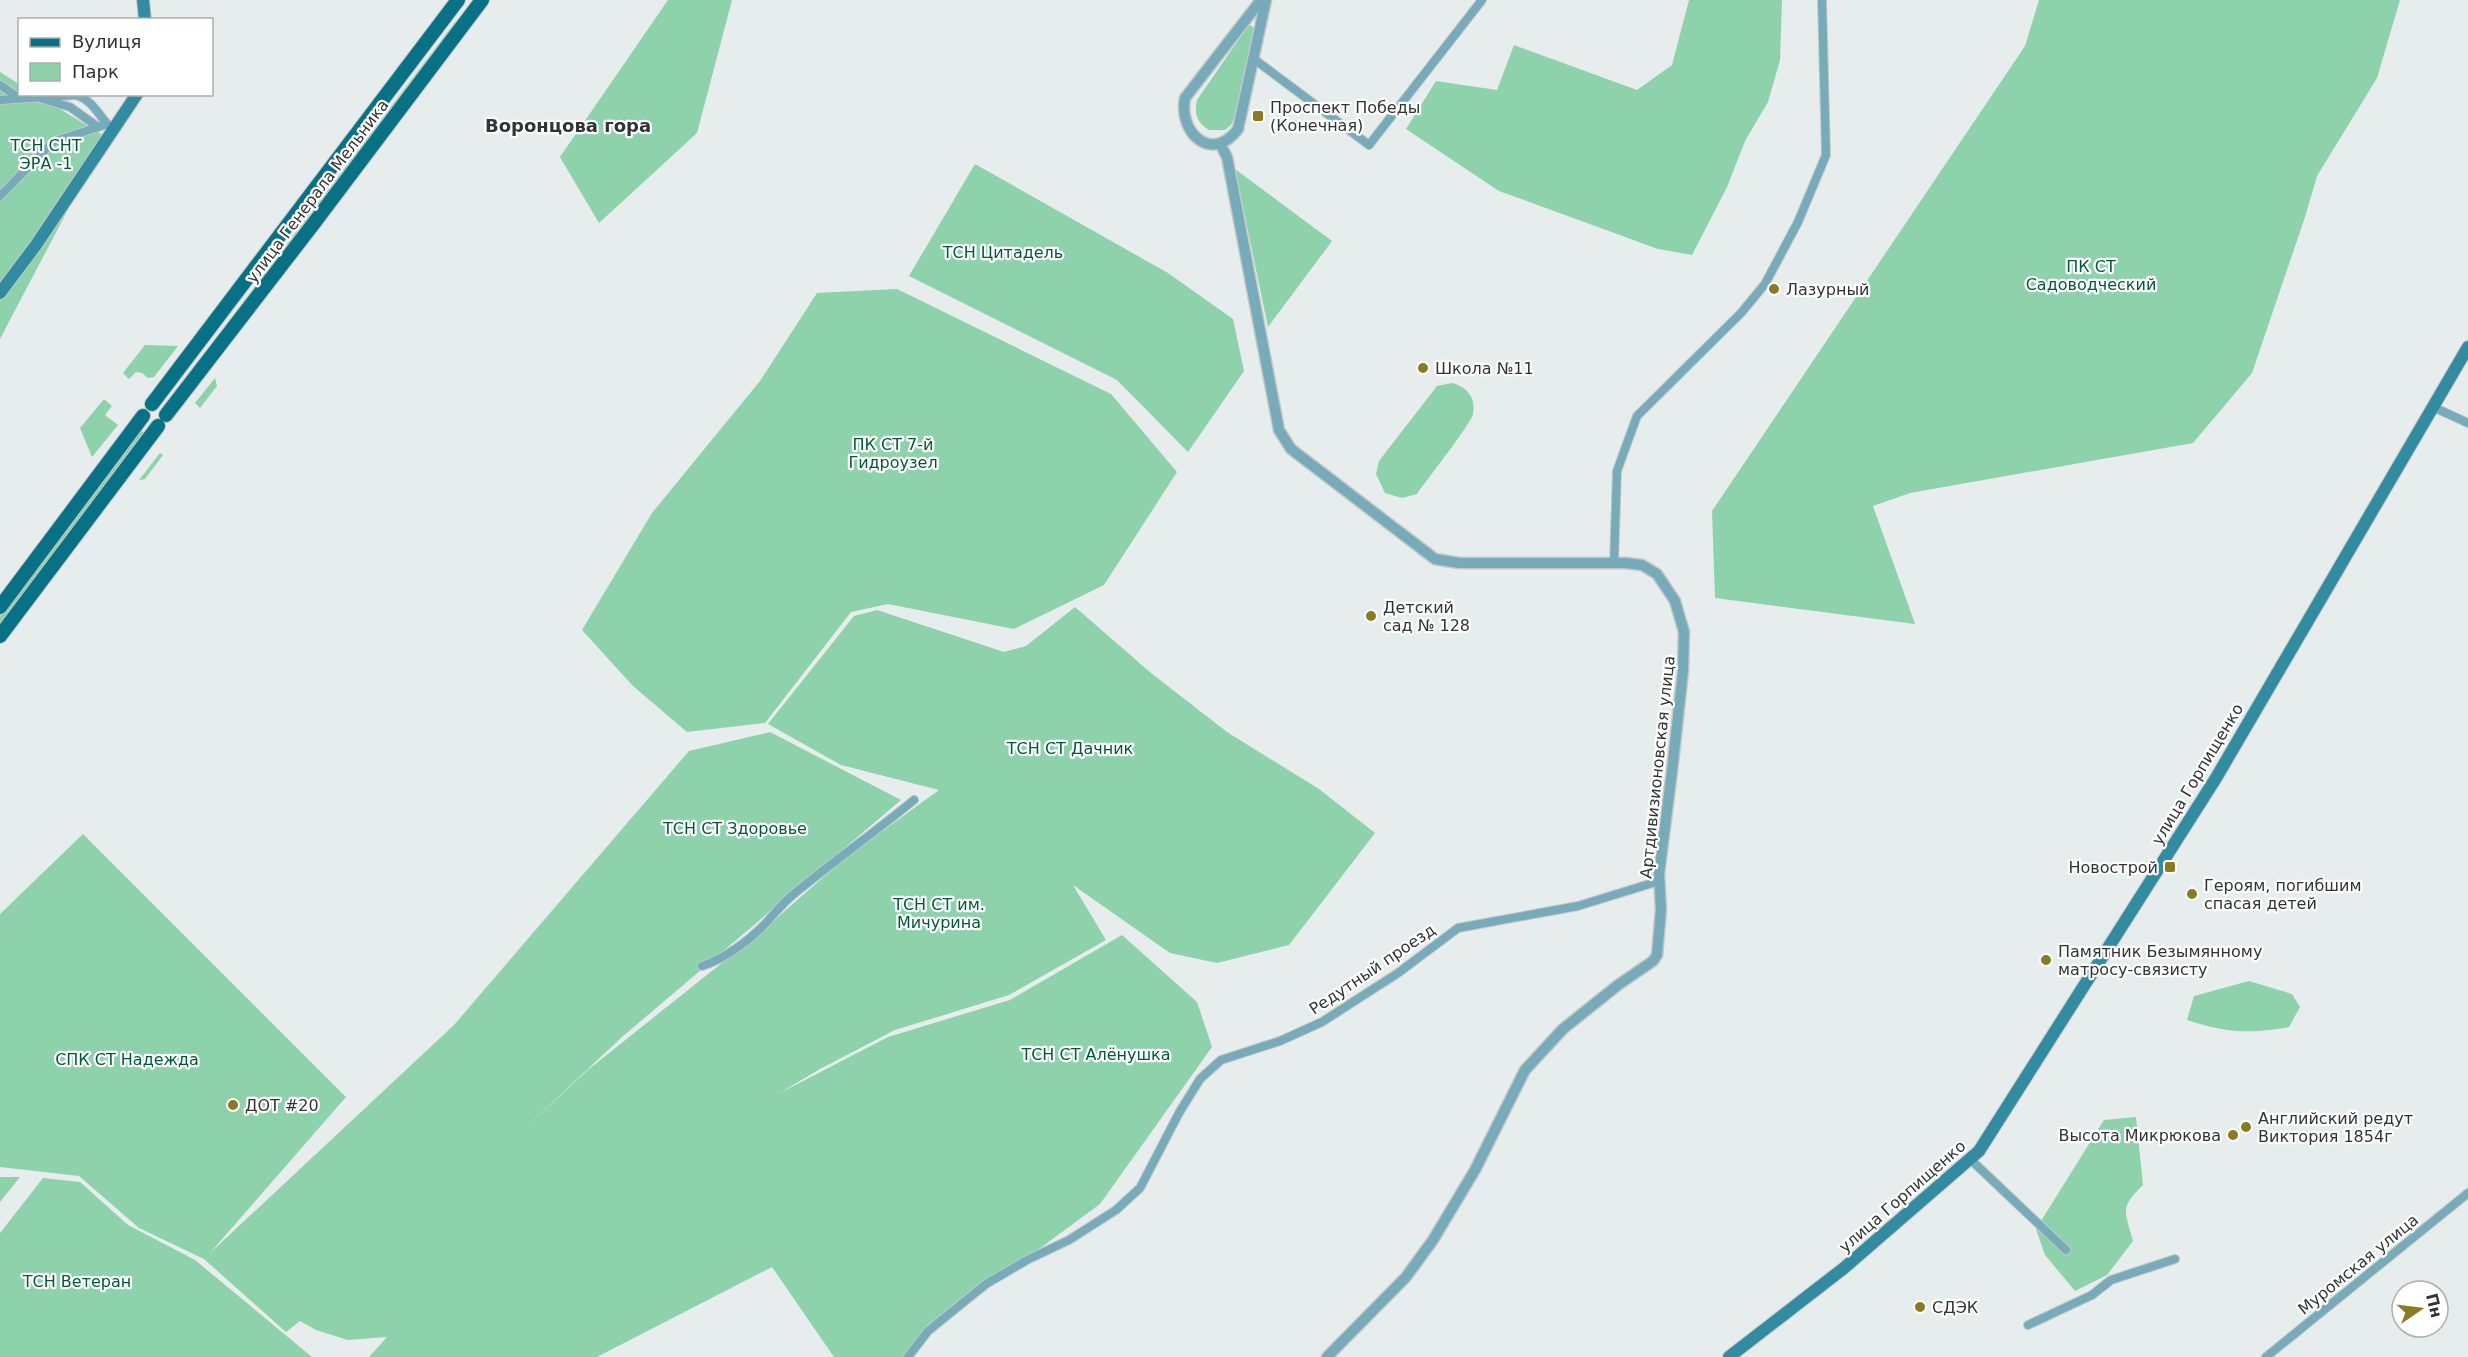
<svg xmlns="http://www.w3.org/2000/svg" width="2468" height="1357" viewBox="0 0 2468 1357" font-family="'DejaVu Sans',sans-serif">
  <rect width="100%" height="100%" fill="#e7ecec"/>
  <!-- green -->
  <g fill="#8dd2aa">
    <polygon points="668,0 732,0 697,133 599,223 560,157"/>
    <polygon points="1689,0 1782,0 1780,60 1768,102 1745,141 1727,187 1692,255 1658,249 1499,191 1406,129 1436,81 1497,90 1514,45 1637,90 1672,65"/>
    <polygon points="2039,0 2400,0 2377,78 2317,176 2305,217 2252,373 2193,443 1910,493 1873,506 1915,624 1715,598 1712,511 2025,46"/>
    <polygon points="455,22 459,25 179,395 175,392"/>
    <path d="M 1251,25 L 1254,29 L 1237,111 L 1231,125 L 1225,130 L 1209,130 C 1197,123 1194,114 1197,100 L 1248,26 Z"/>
    <polygon points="0,72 19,84 20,94 37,95 106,137 0,339"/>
    <polygon points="975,164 1168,273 1233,319 1244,371 1188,452 1117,380 909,276"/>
    <polygon points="1235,169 1332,241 1268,327"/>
    <polygon points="897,289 1111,394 1177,472 1104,585 1014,629 888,604 851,612 765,723 687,732 633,686 582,630 652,513 760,381 817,293"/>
    <polygon points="145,345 178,346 154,377 148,378 142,373 136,372 129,379 123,373"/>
    <polygon points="215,378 217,386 200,408 195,403"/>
    <path d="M 1452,383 C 1467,387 1476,397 1473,414 C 1471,424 1426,481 1417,494 L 1402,498 L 1385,493 L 1376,474 L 1379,461 L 1437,386 Z"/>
    <polygon points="104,399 112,406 105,415 118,425 92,457 80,428"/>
    <polygon points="140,430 145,433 0,625 0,616"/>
    <polygon points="160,453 163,455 145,479 139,480"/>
    <polygon points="1075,607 1151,673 1227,732 1319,789 1375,833 1289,945 1217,963 1170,953 1073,885 1106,940 1009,995 895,1030 820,1069 778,1094 888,1037 1010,1000 1122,935 1197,1002 1212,1047 1100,1204 928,1331 905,1357 834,1357 772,1267 597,1357 369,1357 387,1337 348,1340 316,1330 300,1321 286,1332 204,1259 139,1228 79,1176 0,1167 0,914 83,834 346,1097 210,1253 454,1025 689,751 770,732 901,800 622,1037 522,1131 589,1069 762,931 844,859 939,790 841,765 768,724 854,616 877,610 1004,652 1026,646"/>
    <path d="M 2249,981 L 2292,994 L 2300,1007 L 2289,1027 C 2249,1034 2226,1033 2187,1020 L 2194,996 Z"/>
    <path d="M 2136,1117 L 2143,1185 C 2119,1208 2125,1211 2133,1241 L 2107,1275 L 2075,1291 L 2045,1255 L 2036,1229 L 2104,1120 Z"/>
    <polygon points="0,1177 20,1177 0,1202"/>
    <polygon points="43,1178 80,1182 128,1225 195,1260 312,1357 0,1357 0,1233"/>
  </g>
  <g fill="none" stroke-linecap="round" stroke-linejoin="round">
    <defs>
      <g id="minor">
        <polyline points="1254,59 1369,145 1482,0"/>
        <polyline points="0,85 19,98"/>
        <polyline points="43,99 70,107 98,127"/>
        <path d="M 0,100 L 76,95 C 92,100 98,114 109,126"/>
        <polyline points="0,196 53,142 107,124"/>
        <polyline points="2433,407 2468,423"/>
        <polyline points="1614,563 1617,471 1637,416 1741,313 1765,284 1798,222 1826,155 1822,0"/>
        <path d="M 702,966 C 724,959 747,942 763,926 C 774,915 782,903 795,893 C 834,861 875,832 914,800"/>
        <polyline points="1970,1159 2066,1250"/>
        <polyline points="2028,1325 2092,1295 2111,1280 2175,1259"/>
        <polyline points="908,1357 928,1331 986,1284 1027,1260 1069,1240 1116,1210 1140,1188 1179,1113 1200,1079 1221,1060 1280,1041 1322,1022 1398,973 1458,928 1578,906 1659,881"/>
        <polyline points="2266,1357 2468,1193"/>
      </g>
      <g id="tertiary">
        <path d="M 1261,0 L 1185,98 C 1178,133 1212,164 1238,129 L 1266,0"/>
        <polyline points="1220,144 1227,157 1279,430 1291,449 1435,559 1459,563 1625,563 1642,565 1657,574 1675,601 1684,632 1683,671 1672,771 1659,874 1661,910 1657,955 1653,961 1618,985 1563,1029 1525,1070 1475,1170 1433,1240 1406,1277 1327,1357"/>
      </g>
      <g id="secondary">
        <polyline points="143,0 145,20"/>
        <polyline points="0,293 36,245 137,94"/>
        <polyline points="1729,1357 1844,1268 1979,1151 2216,778 2468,347"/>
      </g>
      <g id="primary">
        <polyline points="152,404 458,0"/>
        <polyline points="166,415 314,223 482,0"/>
        <polyline points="0,607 143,416"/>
        <polyline points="0,636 158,426"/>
      </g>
    </defs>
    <!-- minor casing -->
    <use href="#minor" stroke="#c3c7c7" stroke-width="10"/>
    <!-- tertiary casing -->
    <use href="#tertiary" stroke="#c3c7c7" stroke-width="13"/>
    <!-- secondary casing -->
    <use href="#secondary" stroke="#c3c7c7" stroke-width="14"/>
    <!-- primary casing -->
    <use href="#primary" stroke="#c3c7c7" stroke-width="16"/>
    <!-- minor -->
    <use href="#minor" stroke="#77abb9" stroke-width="8"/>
    <!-- tertiary -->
    <use href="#tertiary" stroke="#77abb9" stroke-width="10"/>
    <!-- secondary -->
    <use href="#secondary" stroke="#328ba0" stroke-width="12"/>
    <!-- primary -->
    <use href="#primary" stroke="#097186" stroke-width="14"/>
  </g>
  <!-- markers -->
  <g fill="#897b21" stroke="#fff" stroke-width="2">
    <rect x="1252" y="110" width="12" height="12" rx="3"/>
    <circle cx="1774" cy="289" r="6"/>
    <circle cx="1423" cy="368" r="6"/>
    <circle cx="1371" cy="616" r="6"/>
    <rect x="2164" y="861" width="12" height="12" rx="3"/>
    <circle cx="2192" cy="894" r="6"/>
    <circle cx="2046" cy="960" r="6"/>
    <circle cx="233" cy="1105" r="6"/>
    <circle cx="2246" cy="1127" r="6"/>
    <circle cx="2233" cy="1135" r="6"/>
    <circle cx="1920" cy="1307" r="6"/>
  </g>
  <g text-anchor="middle" stroke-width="4.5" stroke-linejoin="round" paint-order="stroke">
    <!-- poi labels -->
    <g font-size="16" fill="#323434" stroke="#fff" text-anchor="start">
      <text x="1270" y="113">Проспект Победы<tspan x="1270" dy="18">(Конечная)</tspan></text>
      <text x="1786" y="295">Лазурный</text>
      <text x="1435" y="374">Школа №11</text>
      <text x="1383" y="613">Детский<tspan x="1383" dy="18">сад № 128</tspan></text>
      <text x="2158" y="873" text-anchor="end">Новострой</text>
      <text x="2204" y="891">Героям, погибшим<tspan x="2204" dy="18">спасая детей</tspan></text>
      <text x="2058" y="957">Памятник Безымянному<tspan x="2058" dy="18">матросу-связисту</tspan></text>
      <text x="245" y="1111">ДОТ #20</text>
      <text x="2258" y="1124">Английский редут<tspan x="2258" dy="18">Виктория 1854г</tspan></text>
      <text x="2221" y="1141" text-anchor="end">Высота Микрюкова</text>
      <text x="1932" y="1313">СДЭК</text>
    </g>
    <!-- park labels -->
    <g font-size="16" fill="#005936" stroke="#fff">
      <text x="46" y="151">ТСН СНТ<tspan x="46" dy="18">ЭРА -1</tspan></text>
      <text x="1003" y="258">ТСН Цитадель</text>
      <text x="2091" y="272">ПК СТ<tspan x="2091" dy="18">Садоводческий</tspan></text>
      <text x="893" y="450">ПК СТ 7-й<tspan x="893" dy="18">Гидроузел</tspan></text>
      <text x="1070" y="754">ТСН СТ Дачник</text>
      <text x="735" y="834">ТСН СТ Здоровье</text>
      <text x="939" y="910">ТСН СТ им.<tspan x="939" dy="18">Мичурина</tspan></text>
      <text x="1096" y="1060">ТСН СТ Алёнушка</text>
      <text x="127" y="1065">СПК СТ Надежда</text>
      <text x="77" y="1287">ТСН Ветеран</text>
    </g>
    <!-- street labels -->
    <g font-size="16" fill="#323434" stroke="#fff">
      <text transform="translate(317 191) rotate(-53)" y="6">улица Генерала Мельника</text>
      <text transform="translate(1657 767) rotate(-84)" y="6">Артдивизионовская улица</text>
      <text transform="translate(2197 774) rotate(-59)" y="6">улица Горпищенко</text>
      <text transform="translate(1372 969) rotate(-34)" y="6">Редутный проезд</text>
      <text transform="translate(1902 1196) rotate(-41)" y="6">улица Горпищенко</text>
      <text transform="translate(2358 1264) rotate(-39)" y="6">Муромская улица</text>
    </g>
    <!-- neighbourhood labels -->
    <g font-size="18" font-weight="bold" fill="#313434" stroke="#fff">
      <text x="568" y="132">Воронцова гора</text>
    </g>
  </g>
  <!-- legend -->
  <rect x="18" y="18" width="195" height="78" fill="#ffffff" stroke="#adaeae" stroke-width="1.5"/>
  <rect x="30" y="38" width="30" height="9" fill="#097186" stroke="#adaeae" stroke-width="1.5"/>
  <text x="72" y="48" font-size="18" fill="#323434">Вулиця</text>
  <rect x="30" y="63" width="30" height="18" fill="#8dd2aa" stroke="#adaeae" stroke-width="1.5"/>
  <text x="72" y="78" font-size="18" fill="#323434">Парк</text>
  <!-- north arrow -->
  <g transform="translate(2420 1309) rotate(76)"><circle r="28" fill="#ffffff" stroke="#adaeae" stroke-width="1.5"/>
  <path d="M0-4.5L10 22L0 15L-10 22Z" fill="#897b21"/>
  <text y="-9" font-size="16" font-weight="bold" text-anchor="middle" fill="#323434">Пн</text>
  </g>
</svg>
